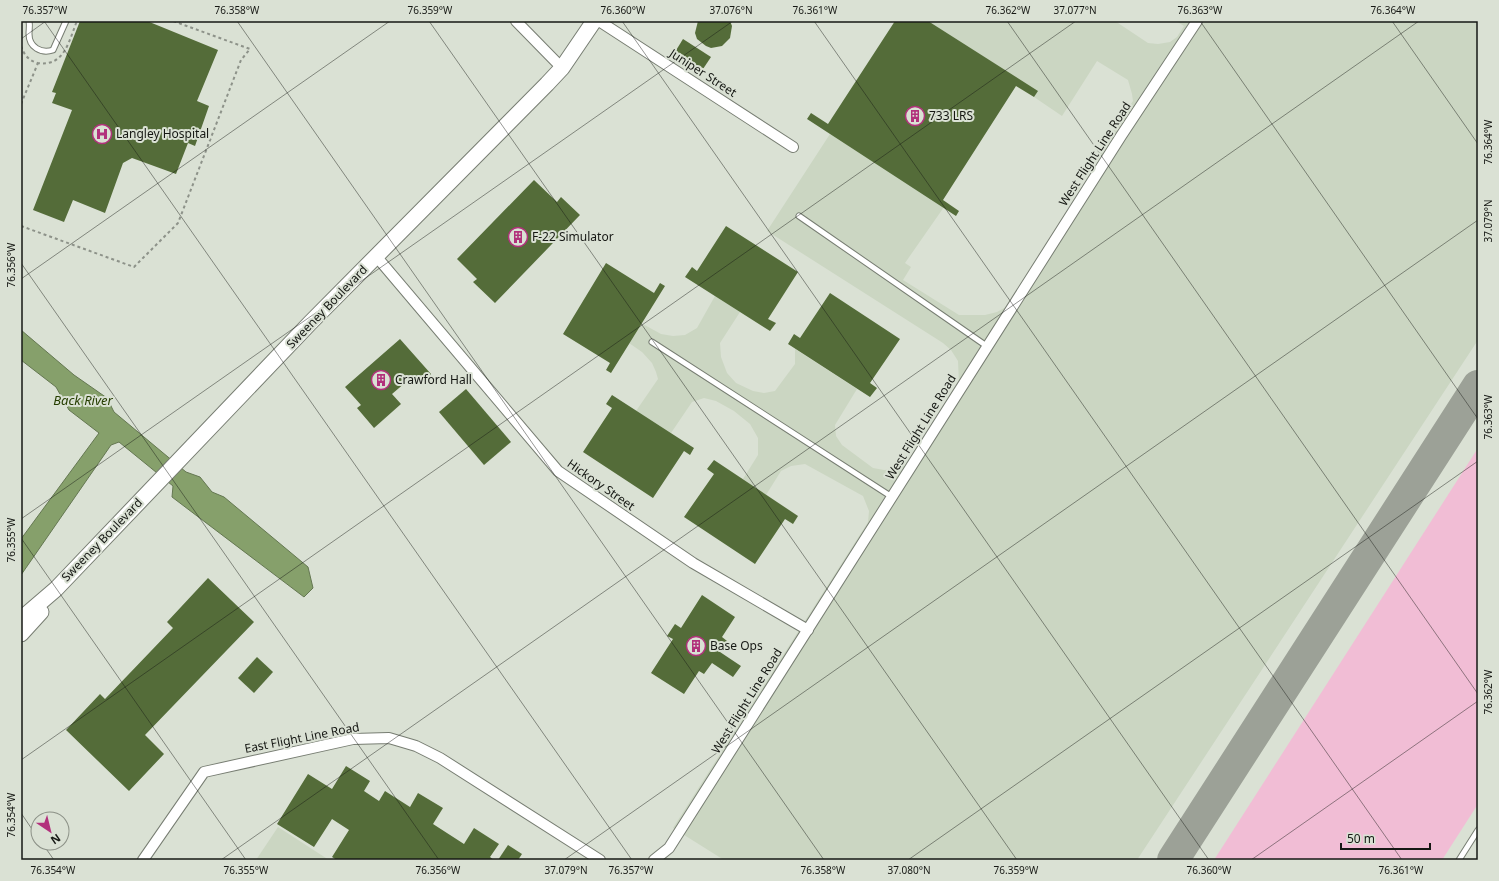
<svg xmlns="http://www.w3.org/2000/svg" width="1499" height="881" viewBox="0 0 1499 881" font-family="'Noto Sans',sans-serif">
  <rect width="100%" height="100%" fill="#dae1d4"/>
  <!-- built -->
  <g fill="#cbd6c2">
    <polygon points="928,21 1115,21 1148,43 1158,44 1170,42 1177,37 1184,26 1176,21 1478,21 1478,340 1137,860 724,860 673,828 868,522 869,511 863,496 805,464 791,466 781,471 766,495 743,479 758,455 758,438 750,424 734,411 716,401 704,398 692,402 671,433 636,411 658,379 656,372 652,363 642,352 629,343 641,323 661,334 673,336 685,335 697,328 715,296 740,312 720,343 721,357 727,373 736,383 753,391 764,393 775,391 795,364 795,349 857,389 835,425 836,436 842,445 873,468 884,470 895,469 905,465 959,384 958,361 951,350 943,343 767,231 830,134 944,207 905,263 911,267 903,280 959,315 985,315 997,312 1006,307 1100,160 1098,154 1133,101 1132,94 1128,80 1097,61 1062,116 1034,97 1037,91"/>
    <polygon points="278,827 329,860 256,860"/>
  </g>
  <!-- green -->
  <polygon fill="#f1bdd5" points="1478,448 1478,804 1442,860 1214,860"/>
  <!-- water -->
  <polygon fill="#86a06b" stroke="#647751" points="21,330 74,375 107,398 114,412 186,472 200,477 212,492 224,497 308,567 313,588 304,597 172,497 173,486 119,442 111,445 21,575 21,539 99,433 69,410 56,387 21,360"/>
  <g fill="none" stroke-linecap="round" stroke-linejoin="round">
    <!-- taxiway -->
    <polyline stroke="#9ca197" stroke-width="32" points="1173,860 1478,386"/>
  </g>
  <!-- building -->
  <g fill="#546c39">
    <polygon points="80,21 147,21 218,50 197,101 209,106 195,146 188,143 176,174 132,158 123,163 105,213 73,200 64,222 33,210 72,110 52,103 56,93 52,92"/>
    <polygon points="698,21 730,21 732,26 730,38 722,46 711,48 706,46 697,39 695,33"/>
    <polygon points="895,21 928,21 1038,91 1034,97 1016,86 943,200 959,211 956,216 807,119 811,113 828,124"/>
    <polygon points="683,39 711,57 703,69 675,52"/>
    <polygon points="534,180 557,202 561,197 580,215 495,303 473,282 477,279 457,259"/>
    <polygon points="726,226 798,272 768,319 776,323 770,331 685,277 692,267 697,271"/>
    <polygon points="606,263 654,293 660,283 665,286 611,373 606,370 610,363 563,334"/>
    <polygon points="830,293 900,339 870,383 877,388 870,397 788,344 794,334 800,338"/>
    <polygon points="400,339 431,374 419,384 413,376 392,394 401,404 374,428 357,408 361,405 345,387"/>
    <polygon points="466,389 511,442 484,465 439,412"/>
    <polygon points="612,395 694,448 690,455 684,451 653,498 583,452 612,408 606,404"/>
    <polygon points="714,460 798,516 793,524 785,519 755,564 684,517 714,474 707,469"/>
    <polygon points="208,578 254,622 145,735 164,754 129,791 66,730 100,694 105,699 173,628 167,622"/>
    <polygon points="702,595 735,617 722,637 727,641 720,652 741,666 733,677 712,663 704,674 699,671 684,694 651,673 673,639 667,636 675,624 681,628"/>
    <polygon points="257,657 273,672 254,693 238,678"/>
    <polygon points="346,766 370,781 364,791 379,801 385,791 410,807 418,793 443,808 433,824 464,844 474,828 499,844 490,857 494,860 337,860 332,857 349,830 332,819 314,847 277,824 308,774 332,789"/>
    <polygon points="508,845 522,854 518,860 498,860"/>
  </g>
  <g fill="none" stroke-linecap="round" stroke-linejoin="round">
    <defs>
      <g id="lane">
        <path d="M 29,21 C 30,26 29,29 29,34 C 29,47 41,54 53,50 L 66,21"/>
        <polyline points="799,216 988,347"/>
        <polyline points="652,342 892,497"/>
        <polyline points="1459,860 1478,830"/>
      </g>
      <g id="street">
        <polyline points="516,21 562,68"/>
        <polyline points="599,21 793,147"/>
        <polyline points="376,256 558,471 693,563 808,630"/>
        <polyline points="143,860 204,772 353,739 389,738 416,746 440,758 600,860"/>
        <polyline points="654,860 669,848 1121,136 1197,21"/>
      </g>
      <g id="secondary">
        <polyline points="21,619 56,589 310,323 547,84 562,68 594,21"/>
        <polyline points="21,634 41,612"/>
      </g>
    </defs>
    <!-- lane casing -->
    <use href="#lane" stroke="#777d72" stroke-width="7"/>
    <!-- street casing -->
    <use href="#street" stroke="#777d72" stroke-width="12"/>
    <!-- secondary casing -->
    <use href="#secondary" stroke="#777d72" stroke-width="17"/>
    <!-- path -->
    <g stroke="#8d9289" stroke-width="2" stroke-dasharray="3 3" stroke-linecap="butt">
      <path d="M 21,46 C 24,55 29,61 38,63 C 65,67 69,40 77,21"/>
      <polyline points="21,104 38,63"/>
      <polyline points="21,226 134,267 178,223 241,60 250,49 173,21"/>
    </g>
    <!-- lane -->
    <use href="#lane" stroke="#fff" stroke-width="5"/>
    <!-- street -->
    <use href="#street" stroke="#fff" stroke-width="10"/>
    <!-- secondary -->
    <use href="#secondary" stroke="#fff" stroke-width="15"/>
  </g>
  <!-- ticks -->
  <path fill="none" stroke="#161814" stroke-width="1" stroke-opacity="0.45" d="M 44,21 L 632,860M 237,21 L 824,860M 429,21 L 1017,860M 622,21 L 1209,860M 814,21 L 1402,860M 1007,21 L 1478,694M 1200,21 L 1478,419M 1392,21 L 1478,144M 21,39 L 46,21M 21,263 L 439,860M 21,279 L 390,21M 21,519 L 733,21M 21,538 L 246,860M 21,760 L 1076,21M 21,813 L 38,838M 42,843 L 54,860M 221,860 L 1419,21M 564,860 L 1478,220M 908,860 L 1478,461M 1251,860 L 1478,701"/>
  <!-- icons -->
  <defs>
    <symbol id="building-ring" viewBox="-11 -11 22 22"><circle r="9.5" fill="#dae1d4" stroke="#b2317c" stroke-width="1.5"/><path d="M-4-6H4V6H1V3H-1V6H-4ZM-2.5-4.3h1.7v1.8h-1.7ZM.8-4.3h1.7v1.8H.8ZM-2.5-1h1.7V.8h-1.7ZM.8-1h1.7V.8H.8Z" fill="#b2317c"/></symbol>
    <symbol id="hospital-ring" viewBox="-11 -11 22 22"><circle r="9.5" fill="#dae1d4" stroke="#b2317c" stroke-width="1.5"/><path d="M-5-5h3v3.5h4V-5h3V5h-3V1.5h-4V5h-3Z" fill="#b2317c"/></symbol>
  </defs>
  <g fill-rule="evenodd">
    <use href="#building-ring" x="904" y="105" width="22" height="22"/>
    <use href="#hospital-ring" x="91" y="123" width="22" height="22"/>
    <use href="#building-ring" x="507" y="226" width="22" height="22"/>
    <use href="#building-ring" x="370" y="369" width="22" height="22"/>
    <use href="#building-ring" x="685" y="635" width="22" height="22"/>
  </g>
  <g text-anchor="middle" stroke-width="4" stroke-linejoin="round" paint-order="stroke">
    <!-- street labels -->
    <g font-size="12" fill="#161814" stroke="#dae1d4">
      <text transform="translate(703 73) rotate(33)" y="4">Juniper Street</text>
      <text transform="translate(1095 154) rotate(-57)" y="4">West Flight Line Road</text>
      <text transform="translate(327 307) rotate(-46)" y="4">Sweeney Boulevard</text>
      <text transform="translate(921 427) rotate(-58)" y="4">West Flight Line Road</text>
      <text transform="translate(601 485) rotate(35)" y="4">Hickory Street</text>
      <text transform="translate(102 540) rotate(-46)" y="4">Sweeney Boulevard</text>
      <text transform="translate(747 701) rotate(-58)" y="4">West Flight Line Road</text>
      <text transform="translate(302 738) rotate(-11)" y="4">East Flight Line Road</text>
    </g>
    <!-- poi labels -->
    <g font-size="12" fill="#161814" stroke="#dae1d4" text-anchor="start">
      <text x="929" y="120">733 LRS</text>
      <text x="116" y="138">Langley Hospital</text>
      <text x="532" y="241">F-22 Simulator</text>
      <text x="395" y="384">Crawford Hall</text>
      <text x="710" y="650">Base Ops</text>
    </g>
    <!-- water labels -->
    <g font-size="13" font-style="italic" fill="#263e01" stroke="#dae1d4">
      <text x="83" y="405">Back River</text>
    </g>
  </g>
  <!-- border -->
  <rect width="1499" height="881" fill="none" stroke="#dae1d4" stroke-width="44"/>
  <!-- north arrow -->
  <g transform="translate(50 831) rotate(145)"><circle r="19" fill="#dae1d4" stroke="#8c9187"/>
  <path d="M0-3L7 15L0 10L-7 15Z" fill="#b2317c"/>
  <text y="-6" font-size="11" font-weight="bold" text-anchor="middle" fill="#161814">N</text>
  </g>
  <!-- scale -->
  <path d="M1341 843v6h89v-6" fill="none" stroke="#161814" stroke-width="2"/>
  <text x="1347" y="843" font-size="12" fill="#161814" stroke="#dae1d4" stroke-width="3" paint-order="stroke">50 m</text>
  <rect x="22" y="22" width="1455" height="837" fill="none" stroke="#161814" stroke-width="1.5"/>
  <g font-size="10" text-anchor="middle" fill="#161814">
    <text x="45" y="14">76.357°W</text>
    <text x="237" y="14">76.358°W</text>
    <text x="430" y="14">76.359°W</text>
    <text x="623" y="14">76.360°W</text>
    <text x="731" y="14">37.076°N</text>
    <text x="815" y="14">76.361°W</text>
    <text x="1008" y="14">76.362°W</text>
    <text x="1075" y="14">37.077°N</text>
    <text x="1200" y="14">76.363°W</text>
    <text x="1393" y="14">76.364°W</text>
    <text transform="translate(1488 142) rotate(-90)" y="4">76.364°W</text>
    <text transform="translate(1488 221) rotate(-90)" y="4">37.079°N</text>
    <text transform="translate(11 265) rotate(-90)" y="4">76.356°W</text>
    <text transform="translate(1488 417) rotate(-90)" y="4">76.363°W</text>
    <text transform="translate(11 540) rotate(-90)" y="4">76.355°W</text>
    <text transform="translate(1488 692) rotate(-90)" y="4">76.362°W</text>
    <text transform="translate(11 815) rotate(-90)" y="4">76.354°W</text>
    <text x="53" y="874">76.354°W</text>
    <text x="246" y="874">76.355°W</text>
    <text x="438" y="874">76.356°W</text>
    <text x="566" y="874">37.079°N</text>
    <text x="631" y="874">76.357°W</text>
    <text x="823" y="874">76.358°W</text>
    <text x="909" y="874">37.080°N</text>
    <text x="1016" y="874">76.359°W</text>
    <text x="1209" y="874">76.360°W</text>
    <text x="1401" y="874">76.361°W</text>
  </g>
</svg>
